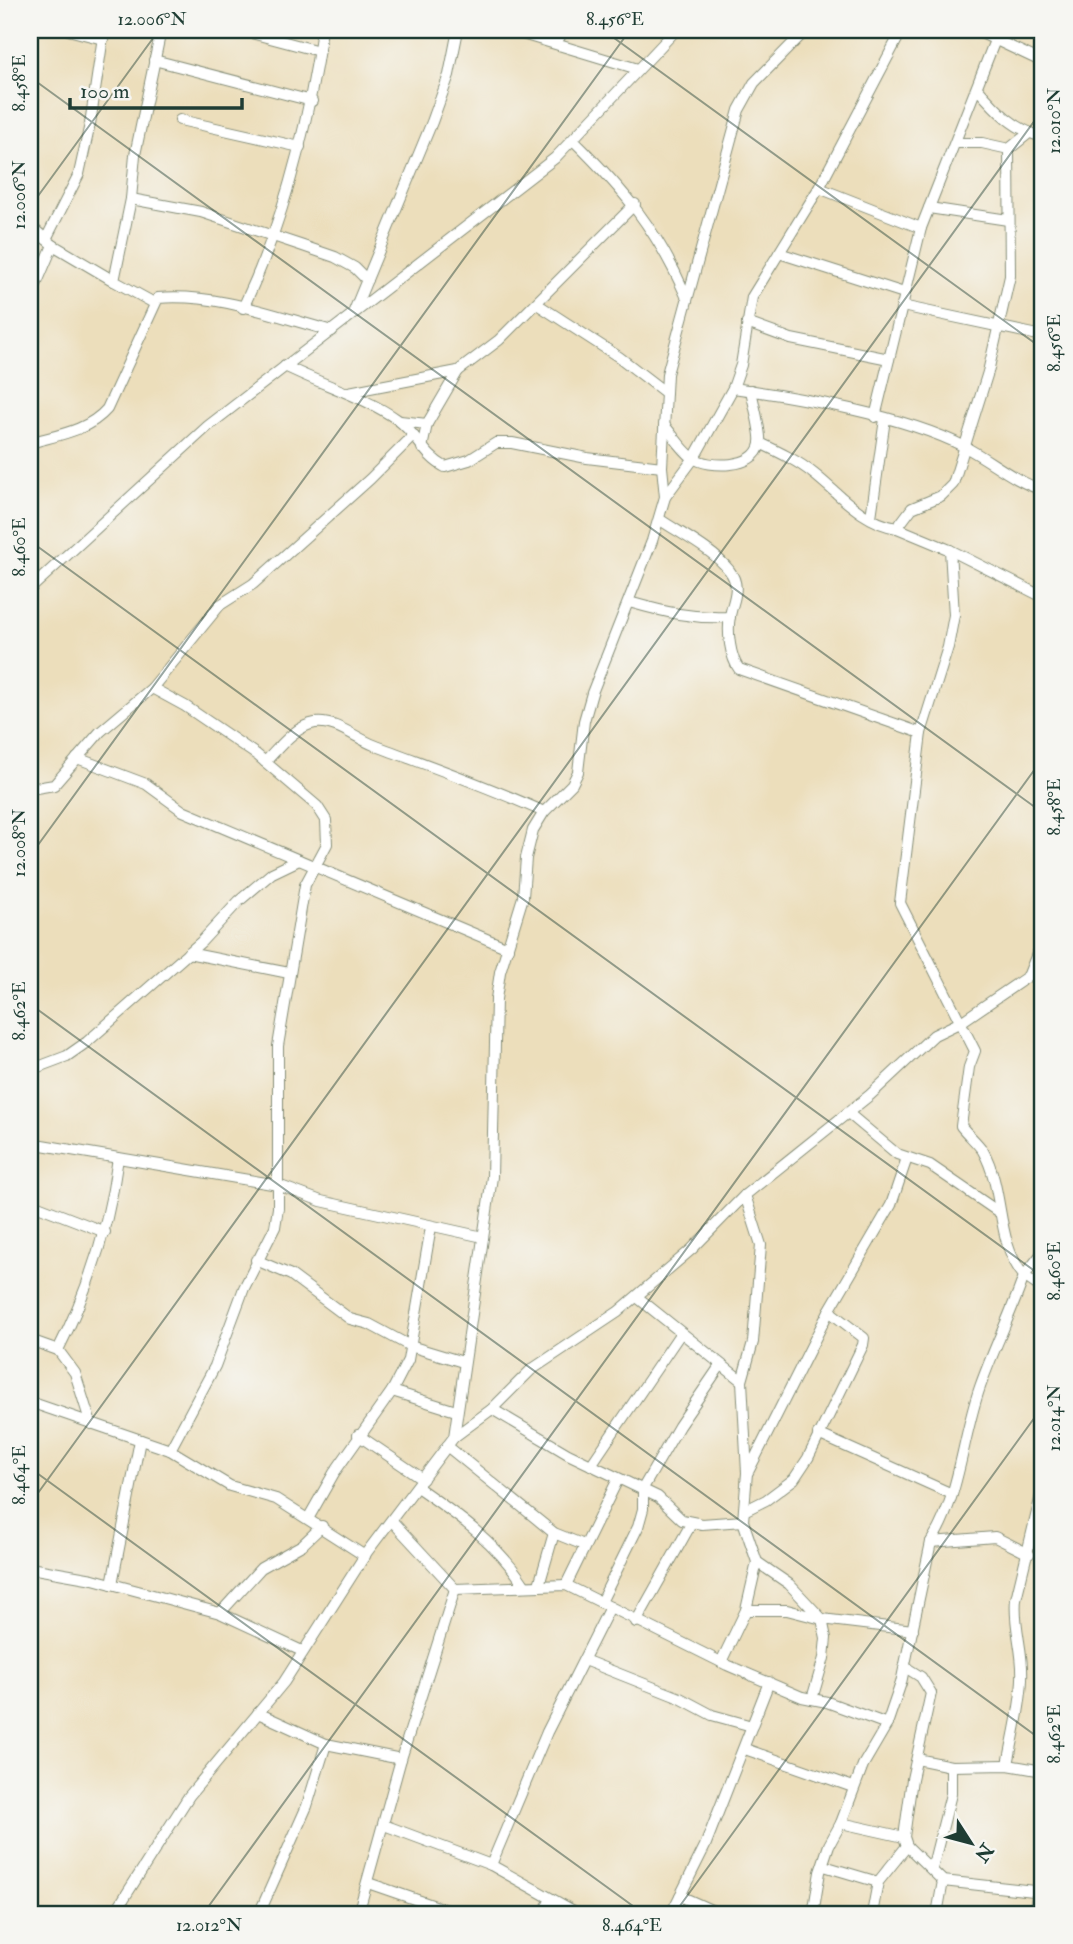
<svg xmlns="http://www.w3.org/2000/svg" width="1073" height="1944" viewBox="0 0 1073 1944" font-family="'IM FELL Double Pica',serif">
  <rect width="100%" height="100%" fill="#f6f6f2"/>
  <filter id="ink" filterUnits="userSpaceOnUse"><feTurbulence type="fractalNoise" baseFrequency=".0143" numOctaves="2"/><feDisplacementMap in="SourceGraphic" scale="14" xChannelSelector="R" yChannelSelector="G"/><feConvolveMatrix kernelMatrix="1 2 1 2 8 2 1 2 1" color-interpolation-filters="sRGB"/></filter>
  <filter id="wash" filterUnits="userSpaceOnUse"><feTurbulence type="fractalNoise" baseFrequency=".00686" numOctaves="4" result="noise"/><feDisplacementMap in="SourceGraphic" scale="28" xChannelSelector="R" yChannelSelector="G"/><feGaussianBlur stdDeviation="1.57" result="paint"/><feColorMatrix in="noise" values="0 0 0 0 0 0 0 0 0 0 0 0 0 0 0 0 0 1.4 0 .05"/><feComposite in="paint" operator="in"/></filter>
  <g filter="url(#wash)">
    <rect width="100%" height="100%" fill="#ecdebb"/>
  </g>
  <g filter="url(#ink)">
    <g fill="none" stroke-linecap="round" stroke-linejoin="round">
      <defs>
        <g id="street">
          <polyline points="68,30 103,39"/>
          <polyline points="240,30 319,51"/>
          <polyline points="509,30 638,69"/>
          <polyline points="975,30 1043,62"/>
          <polyline points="556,43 564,30"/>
          <polyline points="154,60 312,101"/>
          <path d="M 977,88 C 996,110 1014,130 1043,137"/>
          <polyline points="180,120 300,147"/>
          <path d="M 574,141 C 624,190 658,231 686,296"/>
          <polyline points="956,143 982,143 1009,149 1029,133"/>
          <polyline points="819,188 921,228"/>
          <polyline points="131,199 201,212 303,246 335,257 355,268 367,280"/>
          <polyline points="929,208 1008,220"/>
          <polyline points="30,226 53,245 114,281"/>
          <polyline points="46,239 79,174 90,124 104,30"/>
          <polyline points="779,253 904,293"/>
          <polyline points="30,299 53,245"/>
          <polyline points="154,303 114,281 131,199 135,155 161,30"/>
          <polyline points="537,304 619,357 666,393"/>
          <polyline points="902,306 1043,336"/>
          <path d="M 243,308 C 284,221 308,125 322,30"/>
          <polyline points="354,311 432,122 449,75 458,30"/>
          <polyline points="747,323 791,339 889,359"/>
          <path d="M 285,366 C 322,385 364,396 398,420 C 416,433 424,456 445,467 L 469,460 L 496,443 L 512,443 L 587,458 L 662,467"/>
          <path d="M 733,388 C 799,397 905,416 963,446 C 991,460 1013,481 1043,490"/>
          <polyline points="349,392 458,371 499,340 635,204"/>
          <polyline points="875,417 921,228 999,30"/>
          <polyline points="400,421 427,424"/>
          <path d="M 664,425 C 673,435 682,450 693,458 C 709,468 755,469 760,444 C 762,433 753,402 751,390"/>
          <path d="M 30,443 C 57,435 88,431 107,409 L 158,298 C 217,293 275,316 332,331"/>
          <path d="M 760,443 C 779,452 798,461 814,474 C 839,494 864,523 897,528 L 912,508 L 941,496 L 953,484 L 988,372 L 1010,276 L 1009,149"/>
          <polyline points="422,448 427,424 458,371"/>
          <polyline points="665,497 662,467 667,374 739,110 754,83 806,30"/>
          <polyline points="871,517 885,419"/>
          <path d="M 659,519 C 681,534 712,549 729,570 C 742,587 733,599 730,616 C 727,632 730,657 739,669 L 921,733"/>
          <polyline points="897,528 950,550 1043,597"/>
          <polyline points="30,589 208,426 555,158 676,30"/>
          <path d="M 629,602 C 664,612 693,619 730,617"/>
          <polyline points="152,688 185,706 257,755 317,806 326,820 327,844 305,885 278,1046 278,1208 275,1227 244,1288 215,1366 170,1450"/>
          <polyline points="77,758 146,784 183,811 508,948"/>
          <path d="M 265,762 C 278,749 295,726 315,723 C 335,720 356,738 374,745 C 432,767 488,786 544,812"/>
          <polyline points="30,789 54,785 100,732 152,688 220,605 253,584 370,479 412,437"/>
          <polyline points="188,953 289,973"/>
          <polyline points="1029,974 1043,939"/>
          <polyline points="30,1070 67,1056 87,1042 201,942 239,901 272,873 299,860"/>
          <polyline points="848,1113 897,1154 930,1165 1000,1213"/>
          <polyline points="30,1143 278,1185 321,1201 483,1237"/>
          <polyline points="745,1195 761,1245 753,1342 742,1381 747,1473 743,1521 757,1562 789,1584 822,1619 826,1638 824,1658 812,1699"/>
          <polyline points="30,1203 105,1232"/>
          <polyline points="1043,1252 1024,1276 1043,1289"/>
          <polyline points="256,1260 291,1275 350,1319 369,1324 410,1346 463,1362"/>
          <polyline points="637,1297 742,1381"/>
          <polyline points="30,1340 58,1350 75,1373 91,1424"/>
          <path d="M 58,1350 C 89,1289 109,1226 118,1158"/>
          <polyline points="392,1391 456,1411"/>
          <polyline points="30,1402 170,1450 230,1486 276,1499 365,1556"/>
          <polyline points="492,1409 568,1454 658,1497 682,1520 702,1524 743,1521"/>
          <polyline points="818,1434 952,1494"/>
          <polyline points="358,1435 423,1479"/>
          <polyline points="454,1437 492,1409 531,1370 618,1312 692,1249 745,1195 870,1095 934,1035 961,1022 1043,966"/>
          <polyline points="447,1446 554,1533 584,1545"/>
          <polyline points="591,1465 680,1334"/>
          <polyline points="748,1472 829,1311 891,1205 907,1158"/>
          <path d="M 417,1487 C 459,1516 497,1543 525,1586"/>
          <polyline points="744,1511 766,1500 794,1479 808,1458 863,1345 864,1338 829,1311"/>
          <polyline points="309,1517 334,1473 392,1391 408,1360 431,1227"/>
          <polyline points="392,1521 455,1589"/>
          <polyline points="931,1542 995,1537 1029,1554"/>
          <polyline points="30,1568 93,1579 220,1613 302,1651"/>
          <polyline points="112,1584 140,1440"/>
          <polyline points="539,1585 554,1533"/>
          <polyline points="566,1585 618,1479"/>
          <polyline points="455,1589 566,1585 727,1665 802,1697 827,1702 887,1724"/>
          <polyline points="601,1602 638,1527 643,1509 643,1488 679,1426 720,1366"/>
          <polyline points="746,1610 787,1610 822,1619 913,1630"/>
          <polyline points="220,1613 261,1568 302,1545 322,1526"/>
          <polyline points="636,1622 691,1524"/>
          <polyline points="584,1660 680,1698 712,1715 752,1726"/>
          <polyline points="721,1662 746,1610 757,1562"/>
          <polyline points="905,1667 921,1677 931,1693 912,1779 904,1837 907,1846 943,1881 1043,1892"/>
          <polyline points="258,1713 326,1744 401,1759"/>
          <polyline points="745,1749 853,1787"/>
          <polyline points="917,1759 951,1766 1008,1765 1043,1771"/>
          <path d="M 1008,1765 C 1013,1737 1021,1708 1022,1679 C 1024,1652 1013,1626 1016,1599 L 1043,1487"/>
          <polyline points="841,1823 904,1837"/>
          <polyline points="384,1825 491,1865 579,1914"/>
          <polyline points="491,1865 547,1732 610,1607"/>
          <polyline points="824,1866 878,1882"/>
          <polyline points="932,1869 951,1794 951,1766"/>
          <polyline points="368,1883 458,1914"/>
          <polyline points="680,1896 720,1914"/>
          <polyline points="114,1914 189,1796 284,1682 367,1552 454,1437 492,1177 496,999 500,972 523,897 526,858 533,830 544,812 572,784 578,772 584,721 592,693 652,541 665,497 694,458 733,388 741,365 752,297 819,188 902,30"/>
          <polyline points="259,1914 307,1806 326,1744"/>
          <polyline points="358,1914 401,1759 455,1589"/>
          <polyline points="543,1914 551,1899"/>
          <polyline points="671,1914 705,1846 769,1682"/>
          <path d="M 813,1914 L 820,1872 L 829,1845 L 841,1823 L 863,1765 L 887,1724 L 901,1683 L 931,1542 C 960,1496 962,1438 980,1387 C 993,1350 1011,1314 1024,1276 C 995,1241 1005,1190 983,1151 C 977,1142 968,1135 961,1126 L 969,1067 L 975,1051 L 900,903 L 921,733 L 948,647 L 954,615 L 950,550"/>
          <polyline points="872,1914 878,1882 907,1846"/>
          <polyline points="937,1914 943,1881"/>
          <polyline points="1034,1914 1038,1891"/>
        </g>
      </defs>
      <!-- street casing -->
      <use href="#street" stroke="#868e78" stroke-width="12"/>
      <!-- street -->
      <use href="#street" stroke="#fff" stroke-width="10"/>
    </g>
  </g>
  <!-- ticks -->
  <path fill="none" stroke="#1f3d34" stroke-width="2" stroke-opacity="0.45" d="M 603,30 L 1043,349M 30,77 L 1043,813M 30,207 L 159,30M 30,541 L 1043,1277M 30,856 L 630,30M 30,1004 L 1043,1741M 30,1468 L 644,1914M 30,1504 L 1043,109M 203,1914 L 1043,758M 674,1914 L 1043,1406"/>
  <!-- margin -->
  <rect width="1073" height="1944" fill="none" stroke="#f6f6f2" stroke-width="77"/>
  <!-- north arrow -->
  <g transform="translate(971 1843) rotate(126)" stroke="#f6f6f2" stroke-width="5" paint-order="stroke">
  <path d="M0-5L12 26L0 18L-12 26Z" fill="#1f3d34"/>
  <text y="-10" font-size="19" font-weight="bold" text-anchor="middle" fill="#1f3d34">N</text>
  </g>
  <!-- scale -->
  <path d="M70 98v10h172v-10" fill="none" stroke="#1f3d34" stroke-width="3.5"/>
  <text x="80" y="98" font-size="21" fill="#1f3d34" stroke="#f6f6f2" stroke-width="5" paint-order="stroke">100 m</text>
  <rect x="38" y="38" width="996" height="1868" fill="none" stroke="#1f3d34" stroke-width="2.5"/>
  <g font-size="18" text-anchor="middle" fill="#1f3d34">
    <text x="152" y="25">12.006°N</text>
    <text x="615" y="25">8.456°E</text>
    <text transform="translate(19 83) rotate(-90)" y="6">8.458°E</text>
    <text transform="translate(1054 121) rotate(-90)" y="6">12.010°N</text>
    <text transform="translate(19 195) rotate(-90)" y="6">12.006°N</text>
    <text transform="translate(1054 343) rotate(-90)" y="6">8.456°E</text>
    <text transform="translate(19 547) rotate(-90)" y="6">8.460°E</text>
    <text transform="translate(1054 807) rotate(-90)" y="6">8.458°E</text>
    <text transform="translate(19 843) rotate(-90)" y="6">12.008°N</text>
    <text transform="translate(19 1011) rotate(-90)" y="6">8.462°E</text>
    <text transform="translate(1054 1271) rotate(-90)" y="6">8.460°E</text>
    <text transform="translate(1054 1418) rotate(-90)" y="6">12.014°N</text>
    <text transform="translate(19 1475) rotate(-90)" y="6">8.464°E</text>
    <text transform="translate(1054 1734) rotate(-90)" y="6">8.462°E</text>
    <text x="209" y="1931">12.012°N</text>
    <text x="632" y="1931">8.464°E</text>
  </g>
</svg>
